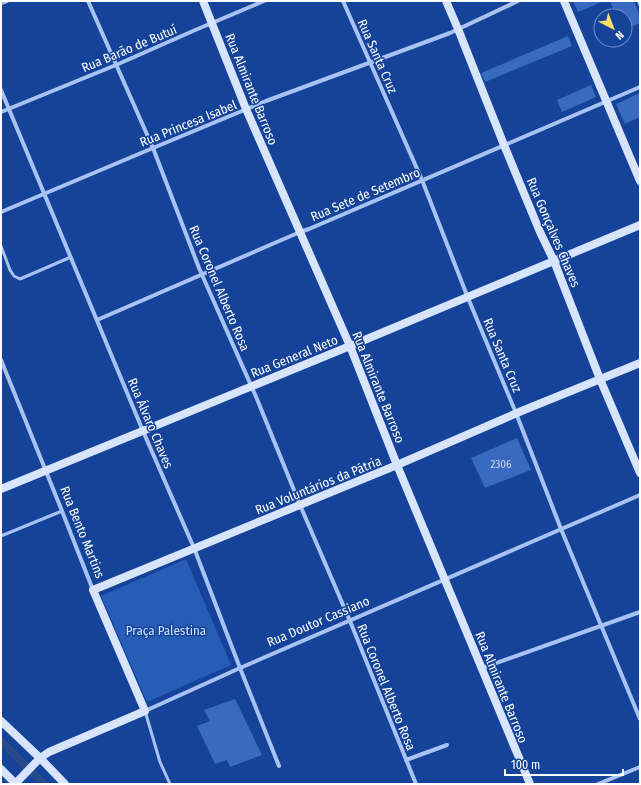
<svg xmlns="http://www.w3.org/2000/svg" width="641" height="785" viewBox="0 0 641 785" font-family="'Fira Sans Condensed',sans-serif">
  <rect width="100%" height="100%" fill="#144399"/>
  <!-- green -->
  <polygon fill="#275cb7" points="186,559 231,665 147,702 101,596"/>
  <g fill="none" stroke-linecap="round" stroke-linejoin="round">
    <!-- canal -->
    <polyline stroke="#284a8b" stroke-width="8" points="1,741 44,784"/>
  </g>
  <!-- building -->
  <g fill="#386abf">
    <polygon points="573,1 604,1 578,12"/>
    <polygon points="610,1 634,1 640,16 640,23 625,30 625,16 616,16"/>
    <polygon points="568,36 572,46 485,82 481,73"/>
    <polygon points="591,85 596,97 562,112 557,100"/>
    <polygon points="640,93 640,117 625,124 616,104"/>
    <polygon points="517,438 531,470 485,488 471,458"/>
    <polygon points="235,699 262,755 230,767 227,760 215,764 197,726 210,721 204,710"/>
  </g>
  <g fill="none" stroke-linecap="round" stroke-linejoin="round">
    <!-- lane -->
    <g stroke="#a8c3f3" stroke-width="3">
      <polyline points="1,246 10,270 14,276 20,279 71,257"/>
      <polyline points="1,536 62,511"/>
      <polyline points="145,711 160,762 170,784"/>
    </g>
    <!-- street -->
    <g stroke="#a8c3f3" stroke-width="4">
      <polyline points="88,1 153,148 199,268 257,399 300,505 350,621 416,784"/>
      <polyline points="343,1 422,180 468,298 516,413 561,529 640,719"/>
      <polyline points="639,1 640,4"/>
      <polyline points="1,3 7,1"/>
      <polyline points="1,90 143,431 194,548 240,668 279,766"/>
      <polyline points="1,112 116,65 193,31 264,1"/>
      <polyline points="1,212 153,148 266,101 450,33 518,1"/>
      <polyline points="97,320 300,232 309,229 640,87"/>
      <polyline points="1,360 62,511 93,590"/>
      <polyline points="482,668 640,612"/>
      <polyline points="145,711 240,668 640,495"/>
      <polyline points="406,760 447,745"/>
      <polyline points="598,784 640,767"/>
    </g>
    <!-- secondary -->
    <g stroke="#d7e4fc" stroke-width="8">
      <polyline points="203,1 246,109 350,346 397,465 530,784"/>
      <polyline points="446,1 458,29 504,145 540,232 554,261 600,379 640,473"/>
      <polyline points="564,1 640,181"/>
      <polyline points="1,489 350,346 640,225"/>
      <polyline points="1,721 40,758 65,784"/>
      <polyline points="1,769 16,784"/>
      <polyline points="15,784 40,758 49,752 145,711 93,590 397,465 524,410 640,363"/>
    </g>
  </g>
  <g text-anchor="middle" stroke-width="3" stroke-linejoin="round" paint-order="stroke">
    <!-- number labels -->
    <g font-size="11" fill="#cddaef">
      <text x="501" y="468">2306</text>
    </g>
    <!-- street labels -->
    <g font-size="13" fill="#fff" stroke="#144399">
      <text transform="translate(129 48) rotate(-23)" y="5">Rua Barão de Butuí</text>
      <text transform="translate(378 56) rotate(66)" y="5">Rua Santa Cruz</text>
      <text transform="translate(252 89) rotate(68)" y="5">Rua Almirante Barroso</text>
      <text transform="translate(188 123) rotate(-22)" y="5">Rua Princesa Isabel</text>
      <text transform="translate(365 194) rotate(-23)" y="5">Rua Sete de Setembro</text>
      <text transform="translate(554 232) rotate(67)" y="5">Rua Gonçalves Chaves</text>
      <text transform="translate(220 288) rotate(67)" y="5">Rua Coronel Alberto Rosa</text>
      <text transform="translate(503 355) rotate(67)" y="5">Rua Santa Cruz</text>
      <text transform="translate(294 356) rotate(-22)" y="5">Rua General Neto</text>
      <text transform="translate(379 387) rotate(68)" y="5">Rua Almirante Barroso</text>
      <text transform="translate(151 423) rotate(67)" y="5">Rua Álvaro Chaves</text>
      <text transform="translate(318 485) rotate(-22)" y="5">Rua Voluntários da Pátria</text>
      <text transform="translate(83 532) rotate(68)" y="5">Rua Bento Martins</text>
      <text transform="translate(318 621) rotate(-23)" y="5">Rua Doutor Cassiano</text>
      <text transform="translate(387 687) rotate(68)" y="5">Rua Coronel Alberto Rosa</text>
      <text transform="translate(502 687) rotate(68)" y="5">Rua Almirante Barroso</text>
    </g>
    <!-- park labels -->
    <g font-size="13" fill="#cfe0fd" stroke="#144399">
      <text x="166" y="635">Praça Palestina</text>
    </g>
  </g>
  <!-- border -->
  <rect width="641" height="785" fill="none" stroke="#ffffff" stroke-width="4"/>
  <!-- north arrow -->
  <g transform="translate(613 28) rotate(138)"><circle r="19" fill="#144399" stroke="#728ec2"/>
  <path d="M0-3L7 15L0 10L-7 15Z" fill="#ffe069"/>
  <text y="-6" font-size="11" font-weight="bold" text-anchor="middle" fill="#ffffff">N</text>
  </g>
  <!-- scale -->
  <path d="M505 769v6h118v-6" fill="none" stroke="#ffffff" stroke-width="2"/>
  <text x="511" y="769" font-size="12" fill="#ffffff" stroke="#144399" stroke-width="3" paint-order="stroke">100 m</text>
</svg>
